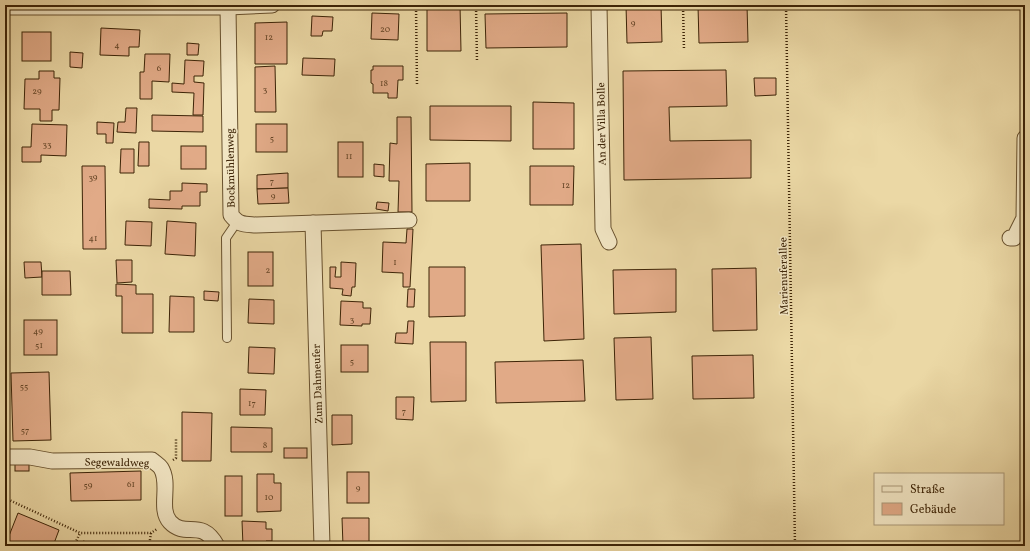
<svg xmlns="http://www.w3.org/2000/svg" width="1030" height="551" viewBox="0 0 1030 551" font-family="Vollkorn,serif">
  <rect width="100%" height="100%" fill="#ebd8a5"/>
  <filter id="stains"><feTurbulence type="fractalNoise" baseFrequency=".005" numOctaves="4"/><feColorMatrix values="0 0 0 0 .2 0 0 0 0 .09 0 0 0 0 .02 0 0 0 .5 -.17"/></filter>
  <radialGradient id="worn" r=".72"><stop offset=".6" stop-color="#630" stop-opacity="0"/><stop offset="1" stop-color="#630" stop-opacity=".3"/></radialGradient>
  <!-- building -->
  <g fill="#e1aa87" stroke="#3d2407">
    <polygon points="427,5 460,5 461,51 427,51"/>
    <polygon points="626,5 661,5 662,42 627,43"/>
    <polygon points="747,5 748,42 699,43 698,6"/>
    <polygon points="372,13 399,14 398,40 371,39"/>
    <polygon points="567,13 567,47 486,48 485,14"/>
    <polygon points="312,16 333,17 332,31 323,31 322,36 311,36"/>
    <polygon points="287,22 287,64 255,64 255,23"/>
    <polygon points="101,28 140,30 139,47 129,47 129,56 100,55"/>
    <rect x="22" y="32" width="29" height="29"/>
    <polygon points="187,43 199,44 198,55 187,55"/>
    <polygon points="70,52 83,53 82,68 70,67"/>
    <polygon points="145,54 170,54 169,82 152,81 152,99 140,99 140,72 144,72"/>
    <polygon points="303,58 335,59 334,76 302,75"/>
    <polygon points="185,60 204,61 203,76 194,76 194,82 204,83 203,115 193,115 194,93 172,92 172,83 184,84"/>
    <polygon points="275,66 276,112 255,112 255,67"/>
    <polygon points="373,66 403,66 403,80 398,80 397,98 388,98 388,93 373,93 373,84 371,83 371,70 373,70"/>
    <polygon points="726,70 727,106 669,107 670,141 751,140 751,178 624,180 623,71"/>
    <polygon points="39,71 54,71 54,78 60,78 59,110 52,110 52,121 40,121 40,109 24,109 25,79 39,79"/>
    <polygon points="754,78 776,78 776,95 755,96"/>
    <polygon points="533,102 574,103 574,149 533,149"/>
    <polygon points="430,106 511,106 511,141 430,140"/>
    <polygon points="126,108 137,108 136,133 117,132 118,122 125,122"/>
    <polygon points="152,115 203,116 203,132 152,131"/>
    <polygon points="397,117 411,117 412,212 398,212 399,181 389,181 390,143 397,144"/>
    <polygon points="97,122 114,123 113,143 106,143 106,134 97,134"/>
    <polygon points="32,124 67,125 66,156 41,155 41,162 22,162 22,147 31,147"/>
    <rect x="256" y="124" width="31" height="28"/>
    <polygon points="139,142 149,142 149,166 138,166"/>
    <rect x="338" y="142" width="25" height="35"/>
    <rect x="181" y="146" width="25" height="23"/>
    <polygon points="121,149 134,149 134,173 120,173"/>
    <polygon points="470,163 470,201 426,201 426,164"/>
    <polygon points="374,164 384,165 384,177 374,176"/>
    <polygon points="82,166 105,166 106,249 83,249"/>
    <polygon points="530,166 574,166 573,205 530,205"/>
    <polygon points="288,173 288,188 257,189 257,175"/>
    <polygon points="182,183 207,184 207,192 200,192 200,206 182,206 182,209 149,208 149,199 170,200 170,191 182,191"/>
    <polygon points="288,188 289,203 258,204 257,189"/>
    <polygon points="377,202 389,203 388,211 376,209"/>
    <polygon points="126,221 152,222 151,246 125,245"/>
    <polygon points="167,221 196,223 195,256 165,254"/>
    <polygon points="407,229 413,229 410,287 403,287 403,273 382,272 383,242 406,243"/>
    <polygon points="581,244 584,339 544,341 541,245"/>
    <rect x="248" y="252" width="25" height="34"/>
    <polygon points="116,260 132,260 132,282 117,283"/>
    <polygon points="24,262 41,262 42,277 25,278"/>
    <polygon points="341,262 356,263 355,287 352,287 351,296 342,295 343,289 330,288 330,267 336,267 335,277 341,277"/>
    <polygon points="429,267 465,267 465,316 429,317"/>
    <polygon points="756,268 757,330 713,331 712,269"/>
    <polygon points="676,269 676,312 614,314 613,270"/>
    <polygon points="42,271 70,271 71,295 42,295"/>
    <polygon points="116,284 136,285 136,294 153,294 153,333 122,333 122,296 116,296"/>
    <polygon points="408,289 415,289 414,307 407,307"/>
    <polygon points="204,291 219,292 218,301 204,300"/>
    <polygon points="170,296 194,297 194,332 169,332"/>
    <polygon points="249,299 274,300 274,324 248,323"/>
    <polygon points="341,301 363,302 363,308 371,308 370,324 362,324 362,326 340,325"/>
    <rect x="24" y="320" width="33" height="35"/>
    <polygon points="408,321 414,321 413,344 395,343 396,333 407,333"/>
    <polygon points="651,337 653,399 616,400 614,338"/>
    <polygon points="430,342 466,342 466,401 431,402"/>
    <rect x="341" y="345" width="27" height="27"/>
    <polygon points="249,347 275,348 274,374 248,373"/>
    <polygon points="753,355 754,398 693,399 692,356"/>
    <polygon points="583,360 585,401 496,403 495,362"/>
    <polygon points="49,372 51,440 13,441 11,373"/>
    <polygon points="240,389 266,390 265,415 240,415"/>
    <polygon points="396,397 414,397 413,420 396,419"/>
    <polygon points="182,412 212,413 211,461 182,461"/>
    <polygon points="332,415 352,415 352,444 332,445"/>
    <polygon points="231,427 272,428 272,452 231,452"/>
    <rect x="284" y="448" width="23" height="10"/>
    <rect x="15" y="462" width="14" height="9"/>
    <polygon points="141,471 141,500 71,501 70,473"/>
    <rect x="347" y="472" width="22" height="31"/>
    <polygon points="257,474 274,474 274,483 281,483 281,511 257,512"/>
    <rect x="225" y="476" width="17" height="40"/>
    <polygon points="18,513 59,530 53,546 5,546"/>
    <polygon points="342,518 369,518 369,546 343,546"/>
    <polygon points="242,521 266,522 266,529 272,529 272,541 266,541 266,546 243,546"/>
    <polygon points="83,541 106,546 82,546"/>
  </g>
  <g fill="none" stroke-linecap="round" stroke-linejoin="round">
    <defs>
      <polyline id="service" points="227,338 226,238 237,222"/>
      <g id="minor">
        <polyline points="599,5 603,229 609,242"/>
        <polyline points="5,7 228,7 272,5"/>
        <path d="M 228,7 L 231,215 C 239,225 243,224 256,225 L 409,220"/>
        <polyline points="313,223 322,546"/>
        <polyline points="1010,238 1014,238 1024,218 1025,138"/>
        <path d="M 5,457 L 30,457 L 52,461 L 152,460 C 155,463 159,465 161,468 C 171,484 158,509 170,522 C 186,539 201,517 217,546"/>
      </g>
    </defs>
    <!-- service casing -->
    <use href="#service" stroke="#68512e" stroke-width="10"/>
    <!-- minor casing -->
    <use href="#minor" stroke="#68512e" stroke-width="17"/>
    <!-- path -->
    <g stroke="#3d2407" stroke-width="2.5" stroke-dasharray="1 2" stroke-linecap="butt">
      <polyline points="416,5 417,85"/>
      <polyline points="476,5 477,62"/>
      <polyline points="505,5 510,5"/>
      <polyline points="683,5 684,50"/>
      <polyline points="786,5 795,546"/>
      <polyline points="173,460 176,458 176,438"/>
      <polyline points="5,498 80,533 151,533 157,529"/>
      <polyline points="74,546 80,533"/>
      <polyline points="149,546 151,533"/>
    </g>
    <!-- service -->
    <use href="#service" stroke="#f2e6c4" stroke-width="8"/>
    <!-- minor -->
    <use href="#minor" stroke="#f2e6c4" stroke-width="15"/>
  </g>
  <g text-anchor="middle" stroke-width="3" stroke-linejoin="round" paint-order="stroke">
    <!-- number labels -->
    <g font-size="9" fill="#664627">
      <text x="633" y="26">9</text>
      <text x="385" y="32">20</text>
      <text x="269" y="40">12</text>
      <text x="117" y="48">4</text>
      <text x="159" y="71">6</text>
      <text x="384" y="86">18</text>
      <text x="265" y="92">3</text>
      <text x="37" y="94">29</text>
      <text x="272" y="141">5</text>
      <text x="47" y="147">33</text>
      <text x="349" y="159">11</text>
      <text x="93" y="180">39</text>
      <text x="272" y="184">7</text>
      <text x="566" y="188">12</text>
      <text x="273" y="199">9</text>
      <text x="93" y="241">41</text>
      <text x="395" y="265">1</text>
      <text x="268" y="273">2</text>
      <text x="352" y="322">3</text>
      <text x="38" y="334">49</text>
      <text x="39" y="348">51</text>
      <text x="352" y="364">5</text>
      <text x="24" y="389">55</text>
      <text x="252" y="406">17</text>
      <text x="404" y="414">7</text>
      <text x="25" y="433">57</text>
      <text x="265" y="448">8</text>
      <text x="131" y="487">61</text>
      <text x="88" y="488">59</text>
      <text x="358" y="491">9</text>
      <text x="269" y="500">10</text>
    </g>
    <!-- street labels -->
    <g font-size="11" fill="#3d2407" stroke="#f2e6c4">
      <text transform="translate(601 124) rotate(-91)" y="4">An der Villa Bolle</text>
      <text transform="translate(230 168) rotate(-91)" y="4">Bockmühlenweg</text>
      <text transform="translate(783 276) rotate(-91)" y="4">Marienuferallee</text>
      <text transform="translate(317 384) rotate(-92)" y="4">Zum Dahmeufer</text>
      <text transform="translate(117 462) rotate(1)" y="4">Segewaldweg</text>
    </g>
  </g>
  <!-- margin -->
  <rect width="1030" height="551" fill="none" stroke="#ebd8a5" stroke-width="20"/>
  <rect x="6" y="6" width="1018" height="539" fill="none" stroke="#3d2407" stroke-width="2"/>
  <rect x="10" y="10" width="1010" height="531" fill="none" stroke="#3d2407"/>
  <!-- legend -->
  <rect x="874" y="473" width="130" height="52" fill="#f2e6c4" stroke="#aa9878"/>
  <rect x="882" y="486" width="20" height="6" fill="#f2e6c4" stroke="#aa9878"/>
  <text x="910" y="493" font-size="12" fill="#3d2407">Straße</text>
  <rect x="882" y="503" width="20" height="12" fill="#e1aa87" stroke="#aa9878"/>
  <text x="910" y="513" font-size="12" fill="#3d2407">Gebäude</text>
  <rect width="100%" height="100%" filter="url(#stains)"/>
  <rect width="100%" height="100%" fill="url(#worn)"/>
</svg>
